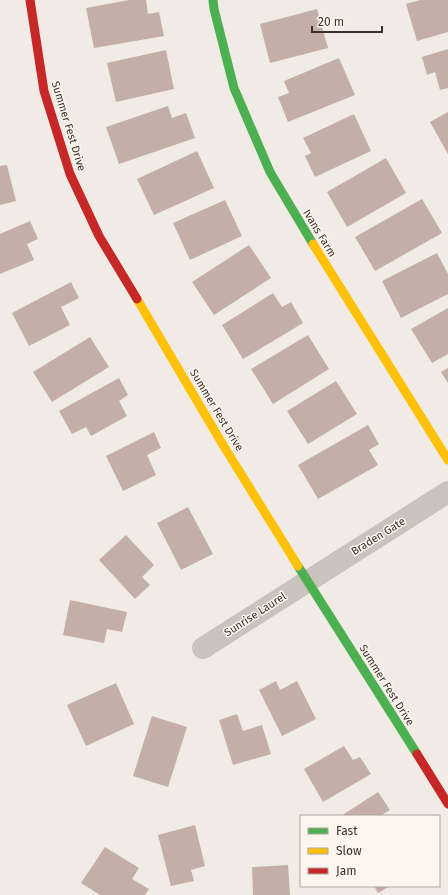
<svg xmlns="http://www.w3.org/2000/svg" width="448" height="895" viewBox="0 0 448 895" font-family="'Fira Sans',sans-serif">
  <rect width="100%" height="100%" fill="#f0ebe5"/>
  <!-- building -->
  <g fill="#c3afa7">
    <polygon points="129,0 146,0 148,14 159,12 164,36 94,48 86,8"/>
    <polygon points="420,0 448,0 448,32 417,41 406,4"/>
    <polygon points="317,9 328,48 270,63 260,24"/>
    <polygon points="448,49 448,88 440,90 435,72 427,75 422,57"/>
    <polygon points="166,50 174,89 116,102 107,63"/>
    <polygon points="339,58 355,95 288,122 278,97 289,93 284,81"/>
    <polygon points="168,106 172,118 186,113 195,138 119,164 106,127"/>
    <polygon points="448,112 448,154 430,122"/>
    <polygon points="354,114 371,151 315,177 305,156 311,153 303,138"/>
    <polygon points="197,151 214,188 154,215 137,179"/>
    <polygon points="386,158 406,193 347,227 327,192"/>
    <polygon points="7,165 16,201 0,205 0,166"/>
    <polygon points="422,199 442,233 375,271 355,237"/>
    <polygon points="225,200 242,236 190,260 173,223"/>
    <polygon points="30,221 38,239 27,244 34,260 0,274 0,234"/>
    <polygon points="249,245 271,278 214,315 192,282"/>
    <polygon points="437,253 448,274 448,294 401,318 382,281"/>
    <polygon points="71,282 79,298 61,307 70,325 29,346 12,313"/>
    <polygon points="273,293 282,307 291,302 303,323 243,359 222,325"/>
    <polygon points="448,308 448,354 432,363 411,329"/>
    <polygon points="308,335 329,369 273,404 251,369"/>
    <polygon points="90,337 109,367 52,402 33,372"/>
    <polygon points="448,368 448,383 441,372"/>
    <polygon points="119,378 128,395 119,401 127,416 91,436 86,427 72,434 59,411"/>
    <polygon points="336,381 357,414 308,444 287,411"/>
    <polygon points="368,425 379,444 369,450 378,465 318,499 298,465"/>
    <polygon points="154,432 161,448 147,455 156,475 123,491 106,456"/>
    <polygon points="188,507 213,554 181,570 157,523"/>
    <polygon points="126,535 154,565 142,577 150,585 135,599 99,560"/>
    <polygon points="70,600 127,612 122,632 107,629 104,643 63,635"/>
    <polygon points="276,681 280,690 297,681 316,719 282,736 259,690"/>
    <polygon points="116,683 134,724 86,746 67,705"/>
    <polygon points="237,714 243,731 262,725 271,754 233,765 219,720"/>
    <polygon points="152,716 187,727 168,787 133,776"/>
    <polygon points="344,746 353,760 360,757 371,774 323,802 304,769"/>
    <polygon points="378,792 390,810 380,816 341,816"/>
    <polygon points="195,825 205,866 191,870 194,881 171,886 158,835"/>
    <polygon points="105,847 139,868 132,879 149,889 145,895 100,895 81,883"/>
    <polygon points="288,865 290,895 253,895 252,867"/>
    <polygon points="374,886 390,886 378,893"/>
  </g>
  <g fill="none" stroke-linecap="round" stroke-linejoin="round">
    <!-- street -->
    <polyline stroke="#c9c3be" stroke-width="22" points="203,648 448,492"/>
    <!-- fast -->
    <g stroke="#4caf50" stroke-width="9">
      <polyline points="213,0 214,9 234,88 270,172 313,244"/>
      <polyline points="298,566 417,754"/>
    </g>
    <!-- slow -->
    <g stroke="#ffc107" stroke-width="9">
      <polyline points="313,244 448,460"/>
      <polyline points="137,299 223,445 298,566"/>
    </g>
    <!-- jam -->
    <g stroke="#c62828" stroke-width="9">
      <polyline points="30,0 44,91 70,174 99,236 137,299"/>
      <polyline points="417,754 448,804"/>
    </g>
  </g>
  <g text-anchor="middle" stroke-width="3" stroke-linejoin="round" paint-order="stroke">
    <!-- street labels -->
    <g font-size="11" fill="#3b302b" stroke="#fbf5ee">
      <text transform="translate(69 126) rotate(73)" y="4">Summer Fest Drive</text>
      <text transform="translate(320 233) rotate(59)" y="4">Ivans Farm</text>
      <text transform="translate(217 410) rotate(59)" y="4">Summer Fest Drive</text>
      <text transform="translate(378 536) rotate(-32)" y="4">Braden Gate</text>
      <text transform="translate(255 614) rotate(-33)" y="4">Sunrise Laurel</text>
      <text transform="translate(387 685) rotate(58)" y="4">Summer Fest Drive</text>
    </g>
  </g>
  <!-- legend -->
  <rect x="300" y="815" width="140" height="72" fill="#fbf5ee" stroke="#aea6a0"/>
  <rect x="308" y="828" width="20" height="6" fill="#4caf50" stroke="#aea6a0"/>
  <text x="336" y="835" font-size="12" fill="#3b302b">Fast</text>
  <rect x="308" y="848" width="20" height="6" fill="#ffc107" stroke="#aea6a0"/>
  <text x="336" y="855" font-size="12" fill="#3b302b">Slow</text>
  <rect x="308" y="868" width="20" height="6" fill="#c62828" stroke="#aea6a0"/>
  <text x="336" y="875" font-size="12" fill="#3b302b">Jam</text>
  <!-- scale -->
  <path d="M312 26v6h70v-6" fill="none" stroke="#3b302b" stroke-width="2"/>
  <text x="318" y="26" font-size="12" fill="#3b302b" stroke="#fbf5ee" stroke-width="3" paint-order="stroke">20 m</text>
</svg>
